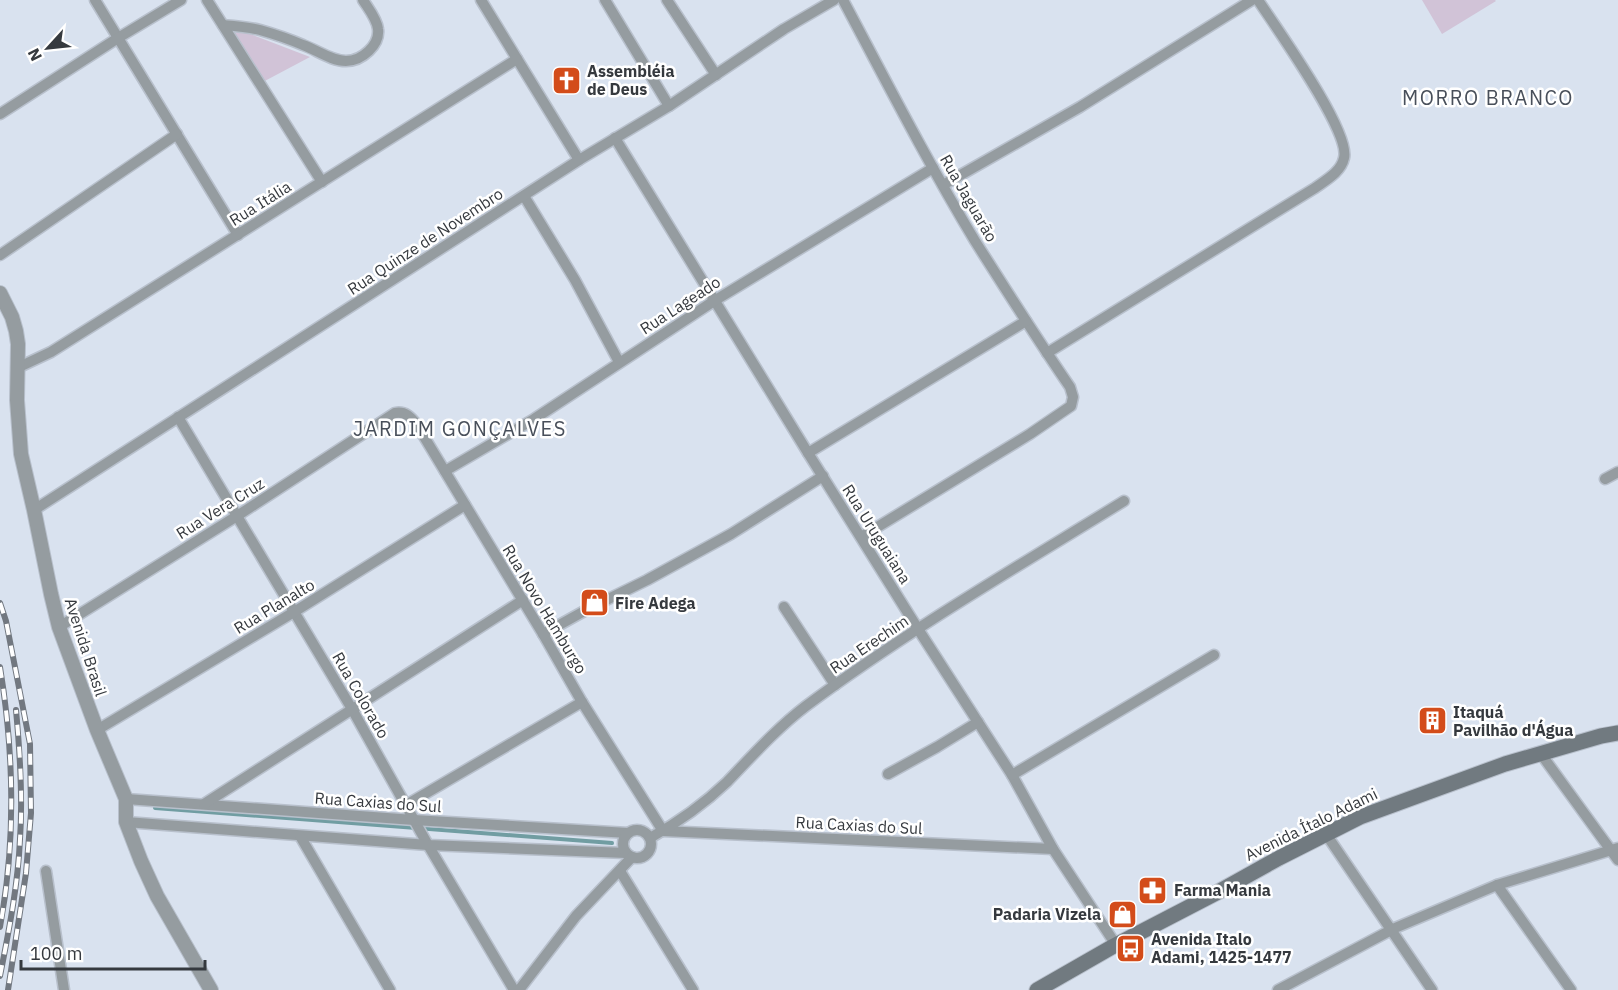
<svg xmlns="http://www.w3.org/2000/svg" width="1618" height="990" viewBox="0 0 1618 990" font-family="'IBM Plex Sans',sans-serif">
  <rect width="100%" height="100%" fill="#d9e2ef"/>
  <!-- green -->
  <g fill="#d1c3d7">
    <polygon points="1422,0 1495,0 1496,1 1442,34"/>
    <polygon points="242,31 310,57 261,83 230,34"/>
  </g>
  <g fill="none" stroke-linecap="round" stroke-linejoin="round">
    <!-- stream -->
    <polyline stroke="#719da2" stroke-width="4" points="155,808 612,843"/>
    <defs>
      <g id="minor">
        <polyline points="95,0 238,235"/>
        <polyline points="207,0 322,182"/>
        <polyline points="481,0 579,160"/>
        <polyline points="605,0 669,106"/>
        <polyline points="667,0 716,75"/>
        <path d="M 843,0 C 886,81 928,163 975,241 C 1006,290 1037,339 1070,387 L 1073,397 L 1071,406 L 1030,434 L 861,537"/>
        <path d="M 223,25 C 235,26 248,27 260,30 C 274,34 289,39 303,45 C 317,50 331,61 346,61 C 362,61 380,45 378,29 C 377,19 368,8 363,0"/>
        <polyline points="0,114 118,38 181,0"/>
        <polyline points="615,138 808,453 918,629 1012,775 1053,849 1116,945"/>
        <polyline points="943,185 1080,107 1252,0"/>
        <polyline points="524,196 575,280 619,362"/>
        <polyline points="0,255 177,134"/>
        <path d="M 1047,353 L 1315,188 C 1326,180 1341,172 1344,158 C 1351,132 1275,26 1258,0"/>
        <polyline points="17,368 51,352 517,59"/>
        <polyline points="178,417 352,709 428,845 514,990"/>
        <polyline points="808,453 1026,321"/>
        <polyline points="445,471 534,419 714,301 933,168"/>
        <polyline points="1605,479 1618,472"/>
        <polyline points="34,510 579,160 669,106 784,29 834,0"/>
        <polyline points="784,607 835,685"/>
        <path d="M 59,627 L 237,516 L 395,413 C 405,411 411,417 417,425 L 543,634 L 582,702 L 663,831 L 1053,849"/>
        <polyline points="543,634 588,609 647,580 731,534 823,476"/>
        <polyline points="97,730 294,612 465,505"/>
        <polyline points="1541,754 1618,860"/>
        <polyline points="888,774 937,747 978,722"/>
        <polyline points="1012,775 1214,655"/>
        <polyline points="126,799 414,820 628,833"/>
        <polyline points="204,804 523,600"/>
        <polyline points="406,805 582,702"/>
        <polyline points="126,822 428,845 626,853"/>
        <circle cx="637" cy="844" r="14"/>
        <polyline points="1326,834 1432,990"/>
        <polyline points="300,836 390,990"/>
        <path d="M 650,838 C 677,823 705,803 727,782 C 752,756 777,728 806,706 C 907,631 1017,567 1124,501"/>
        <polyline points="46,871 64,990"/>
        <polyline points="620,871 693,990"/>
        <polyline points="1497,885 1571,990"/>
        <polyline points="519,990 576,916 632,857"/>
        <polyline points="1278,990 1395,928 1497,885 1618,848"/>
      </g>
      <polyline id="tertiary" points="0,293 12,317 16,331 18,344 17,400 21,454 34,510 51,594 59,627 97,730 126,799 126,822 141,861 157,896 211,990"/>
      <polyline id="secondary" points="1037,990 1112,947 1218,892 1279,858 1360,817 1505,764 1601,736 1618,733"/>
    </defs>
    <!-- minor casing -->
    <use href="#minor" stroke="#b8c0cc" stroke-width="13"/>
    <!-- tertiary casing -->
    <use href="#tertiary" stroke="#b8c0cc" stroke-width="16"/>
    <!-- secondary casing -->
    <use href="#secondary" stroke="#b8c0cc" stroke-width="17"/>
    <!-- minor -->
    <use href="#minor" stroke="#959ca0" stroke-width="10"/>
    <!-- tertiary -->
    <use href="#tertiary" stroke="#959ca0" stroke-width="14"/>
    <!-- secondary -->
    <use href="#secondary" stroke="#717a80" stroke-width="15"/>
    <defs>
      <g id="rail">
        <polyline points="0,603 6,621 30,744 31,813 26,873 8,990"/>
        <path d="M 0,667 C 14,753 16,841 0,927"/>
        <path d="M 0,976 C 9,930 18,885 20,839 C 23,796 20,753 16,710"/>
      </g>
    </defs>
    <!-- rail casing -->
    <use href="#rail" stroke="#727880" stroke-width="6"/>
    <!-- rail -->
    <use href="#rail" stroke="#fff" stroke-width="4" stroke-dasharray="11" stroke-linecap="butt"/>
  </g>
  <!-- icons -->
  <defs>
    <symbol id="church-square" viewBox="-11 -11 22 22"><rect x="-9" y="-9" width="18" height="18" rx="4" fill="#d34c1a" stroke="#fff"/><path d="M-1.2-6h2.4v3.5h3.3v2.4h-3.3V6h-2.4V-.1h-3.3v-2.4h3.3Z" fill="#fff"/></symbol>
    <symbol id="shop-square" viewBox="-11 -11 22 22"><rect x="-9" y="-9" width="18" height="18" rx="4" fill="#d34c1a" stroke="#fff"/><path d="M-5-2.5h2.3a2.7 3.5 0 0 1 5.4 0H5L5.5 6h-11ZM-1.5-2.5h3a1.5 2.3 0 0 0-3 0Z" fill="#fff"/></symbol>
    <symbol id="building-square" viewBox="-11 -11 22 22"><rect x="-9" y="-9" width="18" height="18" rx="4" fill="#d34c1a" stroke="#fff"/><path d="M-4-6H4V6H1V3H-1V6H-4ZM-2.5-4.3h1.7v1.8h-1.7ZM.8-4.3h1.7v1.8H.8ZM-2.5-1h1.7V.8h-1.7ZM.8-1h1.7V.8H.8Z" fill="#fff"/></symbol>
    <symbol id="pharmacy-square" viewBox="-11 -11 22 22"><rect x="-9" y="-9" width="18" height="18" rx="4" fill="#d34c1a" stroke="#fff"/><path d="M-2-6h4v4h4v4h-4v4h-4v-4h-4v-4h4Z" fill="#fff"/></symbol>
    <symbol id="bus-square" viewBox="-11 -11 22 22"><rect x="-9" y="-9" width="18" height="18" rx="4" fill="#d34c1a" stroke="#fff"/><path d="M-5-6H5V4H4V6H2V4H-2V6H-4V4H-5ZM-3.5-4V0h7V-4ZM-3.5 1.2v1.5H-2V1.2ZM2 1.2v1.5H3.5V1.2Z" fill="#fff"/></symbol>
  </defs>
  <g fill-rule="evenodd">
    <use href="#church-square" x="550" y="64" width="33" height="33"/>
    <use href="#shop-square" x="578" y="586" width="33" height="33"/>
    <use href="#building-square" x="1416" y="704" width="33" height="33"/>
    <use href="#pharmacy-square" x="1136" y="874" width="33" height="33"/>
    <use href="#shop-square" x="1106" y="898" width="33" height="33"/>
    <use href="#bus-square" x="1114" y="932" width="33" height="33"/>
  </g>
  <g text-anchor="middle" stroke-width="5" stroke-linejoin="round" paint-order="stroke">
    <!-- poi labels -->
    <g font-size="16" font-weight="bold" fill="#35393e" stroke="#fff" text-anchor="start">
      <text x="587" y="77">Assembléia<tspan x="587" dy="18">de Deus</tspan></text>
      <text x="615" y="609">Fire Adega</text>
      <text x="1453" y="718">Itaquá<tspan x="1453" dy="18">Pavilhão d'Água</tspan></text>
      <text x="1174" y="896">Farma Mania</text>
      <text x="1101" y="920" text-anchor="end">Padaria Vizela</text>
      <text x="1151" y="945">Avenida Italo<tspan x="1151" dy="18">Adami, 1425-1477</tspan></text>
    </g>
    <!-- street labels -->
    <g font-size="16" fill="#35393e" stroke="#fff">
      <text transform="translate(969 198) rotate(60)" y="6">Rua Jaguarão</text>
      <text transform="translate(260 203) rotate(-32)" y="6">Rua Itália</text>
      <text transform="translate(425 241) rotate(-33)" y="6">Rua Quinze de Novembro</text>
      <text transform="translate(680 305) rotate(-33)" y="6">Rua Lageado</text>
      <text transform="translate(220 508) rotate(-32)" y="6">Rua Vera Cruz</text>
      <text transform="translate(877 534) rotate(58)" y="6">Rua Uruguaiana</text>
      <text transform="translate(274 606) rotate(-31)" y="6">Rua Planalto</text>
      <text transform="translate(545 609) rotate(59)" y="6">Rua Novo Hamburgo</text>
      <text transform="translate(869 644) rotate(-34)" y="6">Rua Erechim</text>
      <text transform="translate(86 647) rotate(72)" y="6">Avenida Brasil</text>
      <text transform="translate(361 695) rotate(60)" y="6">Rua Colorado</text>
      <text transform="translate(378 802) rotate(4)" y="6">Rua Caxias do Sul</text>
      <text transform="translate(1311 824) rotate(-26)" y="6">Avenida Ítalo Adami</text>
      <text transform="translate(859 825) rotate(3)" y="6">Rua Caxias do Sul</text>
    </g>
    <!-- quarter labels -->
    <g font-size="20" letter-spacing="1.5" fill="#484f5a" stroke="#fff">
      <text x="1488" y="105">MORRO BRANCO</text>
      <text x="460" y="436">JARDIM GONÇALVES</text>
    </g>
  </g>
  <!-- north arrow -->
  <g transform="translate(48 48) rotate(243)" stroke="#ffffff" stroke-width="4.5" paint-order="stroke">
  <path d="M0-4.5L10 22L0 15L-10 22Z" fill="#35393e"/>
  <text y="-9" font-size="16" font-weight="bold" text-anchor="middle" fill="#35393e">N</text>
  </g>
  <!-- scale -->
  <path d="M21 960v9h184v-9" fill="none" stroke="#35393e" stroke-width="3"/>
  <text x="30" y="960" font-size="18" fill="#35393e" stroke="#ffffff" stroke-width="4.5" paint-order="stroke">100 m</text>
</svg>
